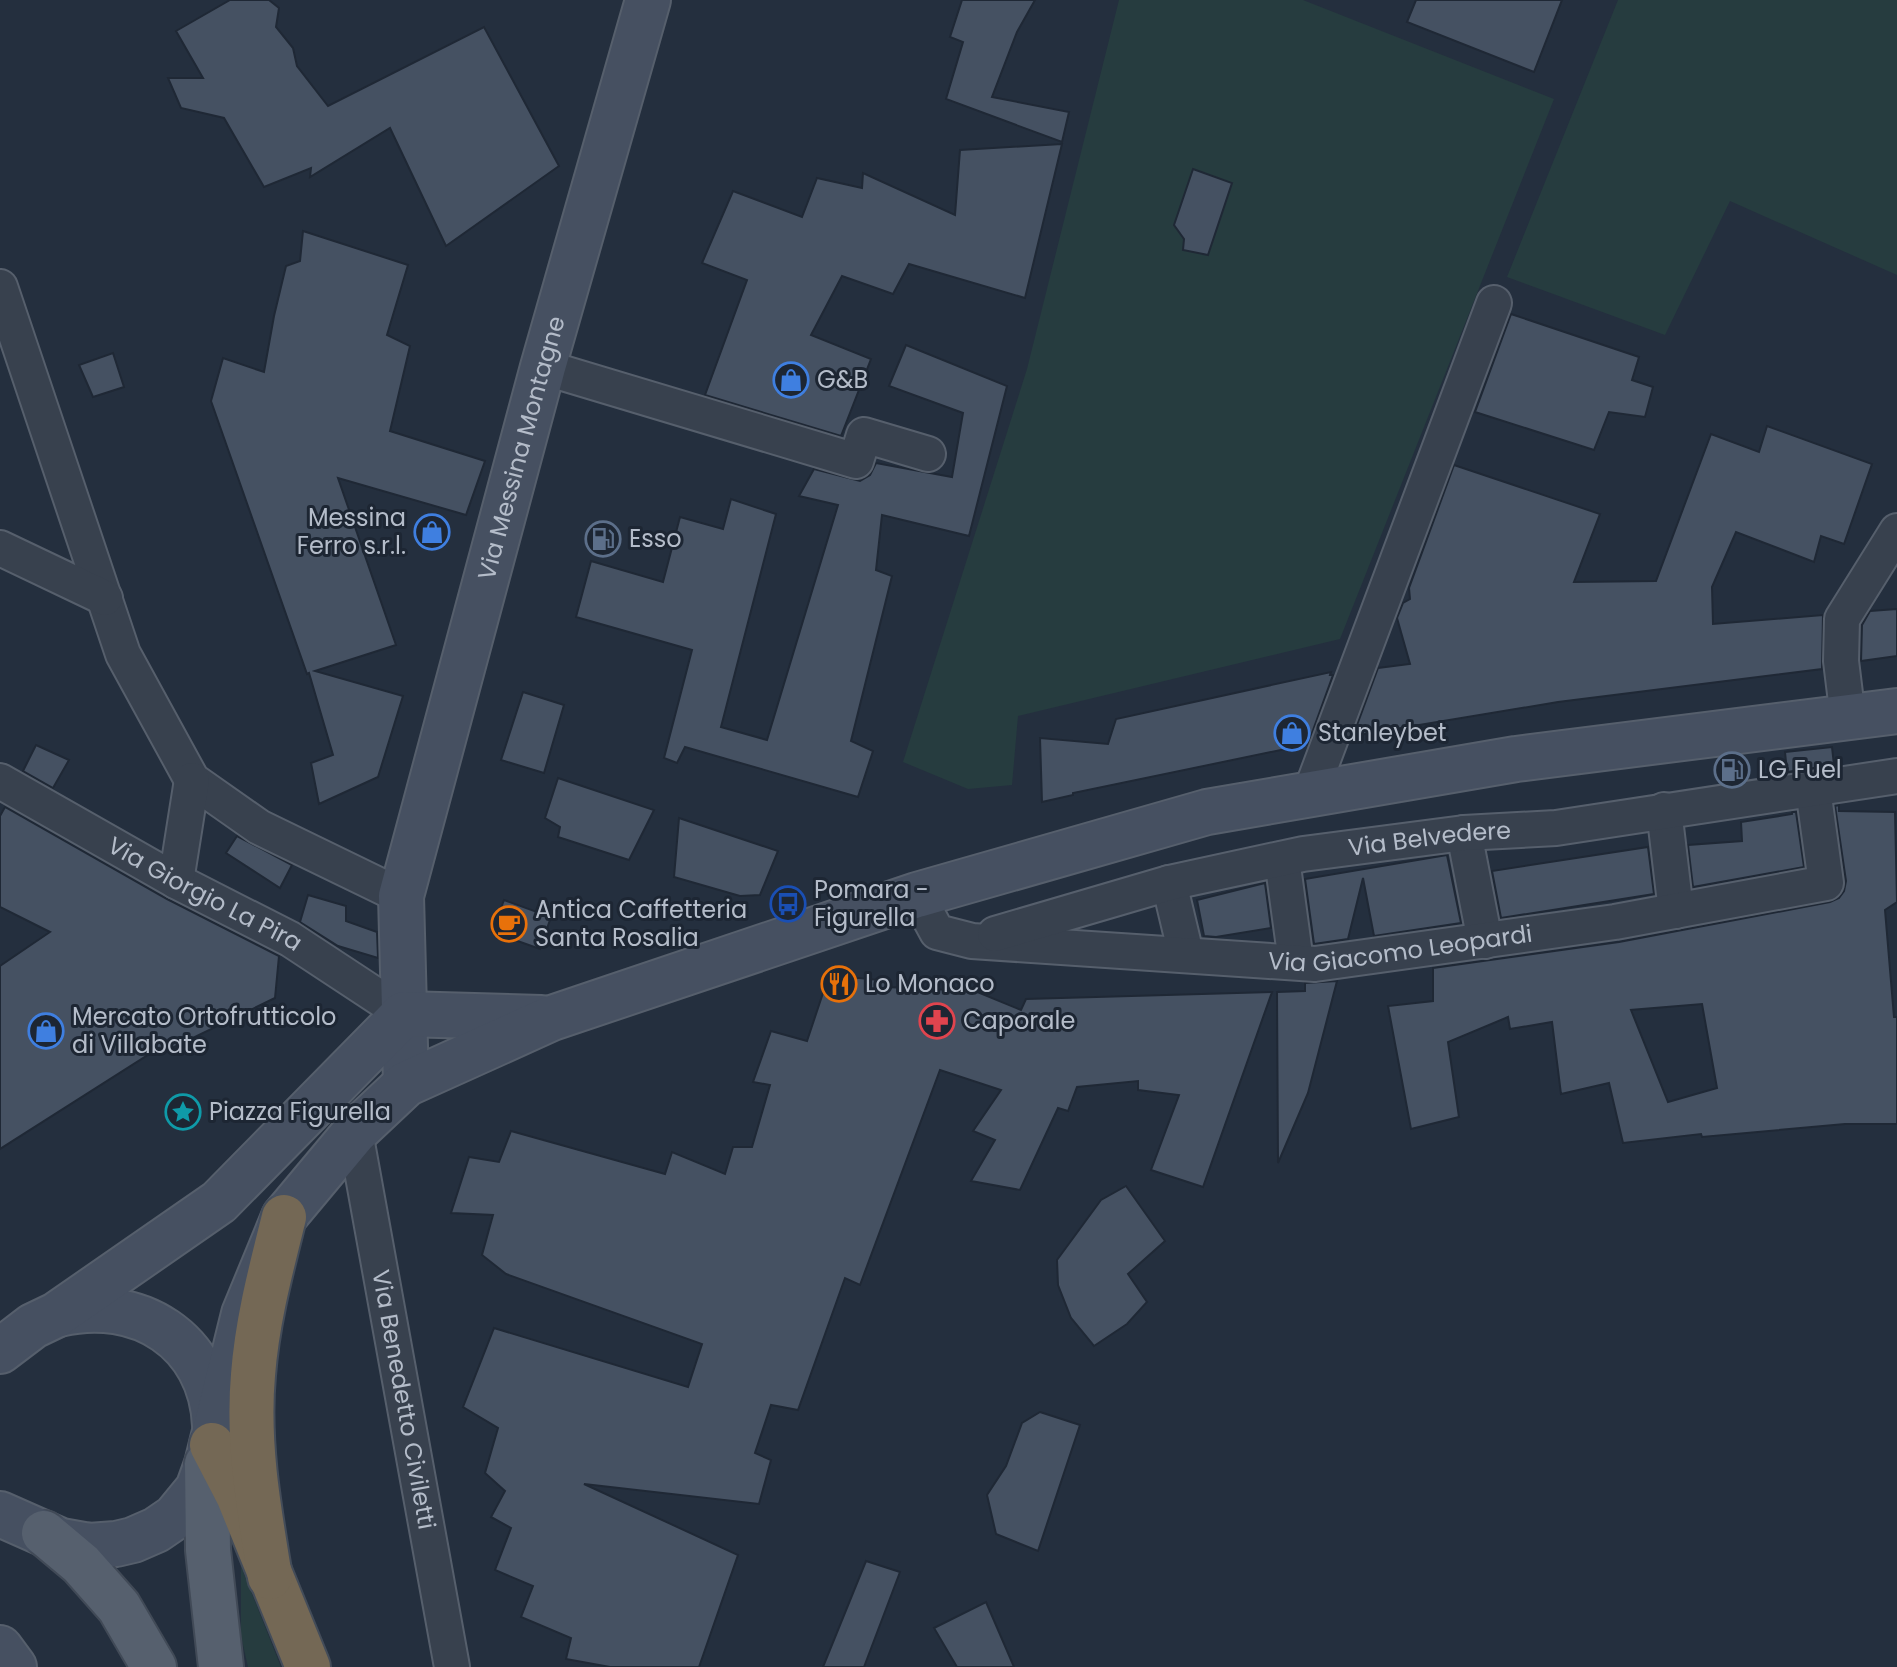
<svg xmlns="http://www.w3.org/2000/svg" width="1897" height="1667" viewBox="0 0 1897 1667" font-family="Poppins,sans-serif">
  <rect width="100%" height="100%" fill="#242f3e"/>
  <!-- green -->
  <g fill="#263c3f">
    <polygon points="1119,0 1303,0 1554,99 1340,639 1018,716 1012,785 968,789 903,762 1027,369"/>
    <polygon points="1618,0 1897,0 1897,275 1730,201 1665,335 1507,277"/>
    <polygon points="241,1566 281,1667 248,1667 241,1636"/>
  </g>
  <!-- building -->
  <g fill="#455162" stroke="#1f2835" stroke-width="2" fill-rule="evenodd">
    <polygon points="230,0 269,0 279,8 276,27 293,48 297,66 328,106 484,27 559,166 446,246 390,128 310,177 311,168 264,187 224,118 181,108 168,78 203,78 176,31"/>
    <polygon points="962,0 1035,0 1017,32 992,97 1069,112 1062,142 946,99 963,42 950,37"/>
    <polygon points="1416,0 1562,0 1534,72 1407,22"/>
    <polygon points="1062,144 1025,298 909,264 893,294 842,276 811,335 871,359 841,436 705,395 747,280 702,263 733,191 802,217 817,178 862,188 863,173 955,215 960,150"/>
    <polygon points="1193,169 1232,183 1208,255 1183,250 1184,239 1174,225"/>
    <polygon points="303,231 408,265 387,335 410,346 390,431 485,461 466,515 338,478 396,645 315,671 403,696 378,777 319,804 311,763 333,755 309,673 307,674 211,401 223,358 264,372 274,316 286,266 300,261"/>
    <polygon points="1511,314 1639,357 1632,380 1653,387 1645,417 1609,412 1594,450 1475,412"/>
    <polygon points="906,345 1007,386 969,536 882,515 876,570 892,576 851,741 873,751 858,797 685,747 677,763 664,758 692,650 576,617 591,561 663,582 680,517 723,529 731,499 776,514 721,727 767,740 838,505 799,496 814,469 860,481 870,475 876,463 952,477 963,413 889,386"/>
    <polygon points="113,353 124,387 93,397 79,365"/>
    <polygon points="1767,426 1872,464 1844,544 1821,536 1814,562 1736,532 1712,587 1713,624 1823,615 1822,669 1558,702 1353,736 1378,668 1410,664 1397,618 1403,603 1410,599 1409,588 1454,465 1600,514 1574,582 1656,581 1711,434 1759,452"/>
    <polygon points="1897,609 1897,656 1861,661 1862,625 1870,611"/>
    <polygon points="1331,672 1330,675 1333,675 1308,744 1305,745 1073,793 1073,795 1042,802 1040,738 1108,744 1116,719"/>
    <polygon points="523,692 564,705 544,773 501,760"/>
    <polygon points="36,745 69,760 53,788 23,771"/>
    <polygon points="1832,747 1834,765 1787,772 1785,752"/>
    <polygon points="558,778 654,810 629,860 558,837 560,827 545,818"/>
    <path d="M 1839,805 L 1839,811 L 1895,812 L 1897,902 L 1885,910 L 1894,1017 L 1897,1017 L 1897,1124 L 1845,1124 L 1702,1137 L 1701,1134 L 1623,1143 L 1609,1083 L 1561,1094 L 1552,1022 L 1510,1029 L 1508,1017 L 1448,1042 L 1459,1117 L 1411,1129 L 1388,1006 L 1433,1001 L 1433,968 L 1619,942 L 1830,902 L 1839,898 L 1844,891 L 1846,881 L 1835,806 ZM 1702,1004 L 1717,1088 L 1668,1102 L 1631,1010 Z"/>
    <polygon points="5,807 167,899 279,956 275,998 162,1053 159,1048 0,1149 0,966 50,932 0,907 0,816"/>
    <polygon points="1792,812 1796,812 1804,867 1693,887 1688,845 1742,841 1741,822 1792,814"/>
    <polygon points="679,818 778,851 760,895 740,896 674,877"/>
    <polygon points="237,836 292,865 280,888 226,853"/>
    <polygon points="1648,847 1654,894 1501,918 1492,871"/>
    <polygon points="1447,855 1461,923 1374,936 1363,878 1348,939 1314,944 1305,879"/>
    <polygon points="1265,883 1271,928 1216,937 1204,936 1197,900"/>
    <polygon points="308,895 346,906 346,921 377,932 378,958 338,946 300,922"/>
    <polygon points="504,900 551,917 540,949 492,932"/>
    <polygon points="829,975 889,981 887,987 975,991 1021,1010 1026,999 1272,992 1203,1187 1151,1170 1179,1095 1138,1090 1138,1081 1077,1087 1068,1111 1058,1108 1020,1190 971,1181 995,1140 973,1131 1001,1090 940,1070 860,1285 845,1278 798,1410 771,1405 755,1453 771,1460 759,1504 584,1484 738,1555 699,1667 610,1667 566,1659 571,1638 521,1617 533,1586 495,1570 511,1528 491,1517 505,1491 485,1473 498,1428 463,1407 494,1328 688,1387 702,1344 506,1274 482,1255 493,1215 451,1213 469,1157 499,1162 511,1131 665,1174 672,1152 725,1174 733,1147 752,1147 770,1085 753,1082 771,1031 807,1041"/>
    <polygon points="1337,981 1308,1093 1278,1163 1277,992 1305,991 1305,983"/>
    <polygon points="1126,1186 1165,1241 1128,1274 1147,1302 1127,1324 1094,1346 1071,1318 1058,1285 1057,1260 1101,1200"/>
    <polygon points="1040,1412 1080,1425 1038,1551 996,1534 987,1495 1006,1466 1022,1423"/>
    <polygon points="866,1561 900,1572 864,1667 823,1667"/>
    <polygon points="986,1602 1014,1667 957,1667 934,1628"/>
  </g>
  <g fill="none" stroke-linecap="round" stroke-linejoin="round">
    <defs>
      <g id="street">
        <polyline points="0,287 123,654 192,780 259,827 401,896"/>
        <polyline points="543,367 856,461 864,435 928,454"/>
        <polyline points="0,548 105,598"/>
        <polyline points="1848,718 1841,661 1842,619 1897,531"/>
        <path id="s1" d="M 0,781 L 176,881 L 290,939 L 404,1014"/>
        <polyline points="1310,794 1494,303"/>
        <polyline points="1664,810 1676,911"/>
        <polyline points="1464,833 1485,941"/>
        <polyline points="1282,859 1296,962"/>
        <polyline points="176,881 192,780"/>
        <polyline points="1169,883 1186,954"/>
        <path id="s2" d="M 917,895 L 937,932 L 972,941 L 1315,964 L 1615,922 L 1826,883 L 1813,789"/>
        <path id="s3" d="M 995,934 L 1169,883 L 1303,854 L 1464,833 L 1556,828 L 1897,776"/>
        <path id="s4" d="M 355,1132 L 452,1667"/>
      </g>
      <g id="secondary">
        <path id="s5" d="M 406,1084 L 401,896 L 543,367 L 648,0"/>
        <path d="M 59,1314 C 138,1295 211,1340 215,1425"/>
        <polyline points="0,1351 33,1326 56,1315 219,1202 404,1014 541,1018"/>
        <polyline points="0,1514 61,1541 89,1546 116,1544 133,1540 156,1530 175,1517 198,1489 207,1464 244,1314 284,1217 355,1132 406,1084 552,1018 917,895 1207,812 1516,759 1897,711"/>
        <polyline points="0,1648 14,1667"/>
      </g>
      <g id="primary">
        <polyline points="207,1464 208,1550 221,1667"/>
        <polyline points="44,1533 81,1564 119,1607 154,1667"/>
      </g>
      <g id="highway">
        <polyline points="212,1445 238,1495 308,1667"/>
        <path d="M 270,1577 C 259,1510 247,1443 253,1375 C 257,1321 271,1269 284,1217"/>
      </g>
    </defs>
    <!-- street casing -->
    <use href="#street" stroke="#565f6c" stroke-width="38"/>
    <!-- secondary casing -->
    <use href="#secondary" stroke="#565f6c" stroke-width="48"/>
    <!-- primary casing -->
    <use href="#primary" stroke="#414a57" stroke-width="48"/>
    <!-- highway casing -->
    <use href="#highway" stroke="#434c59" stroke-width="48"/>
    <!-- street -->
    <use href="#street" stroke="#38414e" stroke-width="34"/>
    <!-- secondary -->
    <use href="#secondary" stroke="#465061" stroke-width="44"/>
    <!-- primary -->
    <use href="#primary" stroke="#56606e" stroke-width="44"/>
    <!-- highway -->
    <use href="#highway" stroke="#746855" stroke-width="44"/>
  </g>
  <!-- icons -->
  <defs>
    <symbol id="shop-ring" viewBox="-11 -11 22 22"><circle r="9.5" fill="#1d2633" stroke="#3f7fe0" stroke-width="1.5"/><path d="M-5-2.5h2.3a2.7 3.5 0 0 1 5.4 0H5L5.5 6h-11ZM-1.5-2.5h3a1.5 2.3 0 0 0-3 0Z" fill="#3f7fe0"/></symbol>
    <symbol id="fuel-ring" viewBox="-11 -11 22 22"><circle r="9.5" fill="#1d2633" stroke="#5c6f8a" stroke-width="1.5"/><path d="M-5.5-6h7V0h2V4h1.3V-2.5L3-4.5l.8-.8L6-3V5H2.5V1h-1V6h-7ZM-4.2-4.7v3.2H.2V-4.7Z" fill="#5c6f8a"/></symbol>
    <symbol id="bus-ring" viewBox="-11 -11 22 22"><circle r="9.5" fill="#1d2633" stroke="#1a4fb4" stroke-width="1.5"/><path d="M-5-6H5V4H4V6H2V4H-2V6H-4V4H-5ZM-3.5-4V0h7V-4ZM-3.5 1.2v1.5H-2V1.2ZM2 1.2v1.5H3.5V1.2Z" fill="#1a4fb4"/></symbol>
    <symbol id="cafe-ring" viewBox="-11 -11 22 22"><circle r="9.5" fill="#1d2633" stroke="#e8710a" stroke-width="1.5"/><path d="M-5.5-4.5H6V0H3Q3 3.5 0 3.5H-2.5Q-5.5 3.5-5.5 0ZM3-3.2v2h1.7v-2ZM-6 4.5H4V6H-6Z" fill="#e8710a"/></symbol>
    <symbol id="restaurant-ring" viewBox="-11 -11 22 22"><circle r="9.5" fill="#1d2633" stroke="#e8710a" stroke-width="1.5"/><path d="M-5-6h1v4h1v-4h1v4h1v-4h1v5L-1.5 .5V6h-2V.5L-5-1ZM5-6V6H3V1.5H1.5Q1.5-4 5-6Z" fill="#e8710a"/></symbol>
    <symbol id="pharmacy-ring" viewBox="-11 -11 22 22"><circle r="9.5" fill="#1d2633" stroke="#e0444e" stroke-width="1.5"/><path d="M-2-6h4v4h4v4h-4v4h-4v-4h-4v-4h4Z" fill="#e0444e"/></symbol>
    <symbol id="sight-ring" viewBox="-11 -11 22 22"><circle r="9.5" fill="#1d2633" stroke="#0f9aa8" stroke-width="1.5"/><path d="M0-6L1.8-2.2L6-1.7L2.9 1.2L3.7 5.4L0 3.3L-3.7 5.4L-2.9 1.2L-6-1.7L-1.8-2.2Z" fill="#0f9aa8"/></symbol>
  </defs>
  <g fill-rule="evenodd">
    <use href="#shop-ring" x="771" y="360" width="40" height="40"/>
    <use href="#shop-ring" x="412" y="512" width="40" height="40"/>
    <use href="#fuel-ring" x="583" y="519" width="40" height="40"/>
    <use href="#shop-ring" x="1272" y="713" width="40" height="40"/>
    <use href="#fuel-ring" x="1712" y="750" width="40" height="40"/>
    <use href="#bus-ring" x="768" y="884" width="40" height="40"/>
    <use href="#cafe-ring" x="489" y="904" width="40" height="40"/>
    <use href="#restaurant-ring" x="819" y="964" width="40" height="40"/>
    <use href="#pharmacy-ring" x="917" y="1001" width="40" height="40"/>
    <use href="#shop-ring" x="26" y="1011" width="40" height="40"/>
    <use href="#sight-ring" x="163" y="1092" width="40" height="40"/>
  </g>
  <g text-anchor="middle" stroke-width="6" stroke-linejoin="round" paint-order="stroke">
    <!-- poi labels -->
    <g font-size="24" fill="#b4bcc9" stroke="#1d2633" text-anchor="start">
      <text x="817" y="388">G&amp;B</text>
      <text x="406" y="526" text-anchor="end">Messina<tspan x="406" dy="28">Ferro s.r.l.</tspan></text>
      <text x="629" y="547">Esso</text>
      <text x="1318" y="741">Stanleybet</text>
      <text x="1758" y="778">LG Fuel</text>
      <text x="814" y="898">Pomara -<tspan x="814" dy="28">Figurella</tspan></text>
      <text x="535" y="918">Antica Caffetteria<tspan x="535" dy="28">Santa Rosalia</tspan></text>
      <text x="865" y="992">Lo Monaco</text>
      <text x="72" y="1025">Mercato Ortofrutticolo<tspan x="72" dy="28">di Villabate</tspan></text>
      <text x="963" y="1029">Caporale</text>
      <text x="209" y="1120">Piazza Figurella</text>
    </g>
    <!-- street labels -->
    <g font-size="24" fill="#b4bcc9" stroke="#1d2633">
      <text dy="8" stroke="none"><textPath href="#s5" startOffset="652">Via Messina Montagne</textPath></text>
      <text dy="8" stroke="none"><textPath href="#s3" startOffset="446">Via Belvedere</textPath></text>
      <text dy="8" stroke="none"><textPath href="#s1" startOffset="234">Via Giorgio La Pira</textPath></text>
      <text dy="8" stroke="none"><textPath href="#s2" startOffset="508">Via Giacomo Leopardi</textPath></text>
      <text dy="8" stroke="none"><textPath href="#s4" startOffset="272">Via Benedetto Civiletti</textPath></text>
    </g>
  </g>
</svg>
